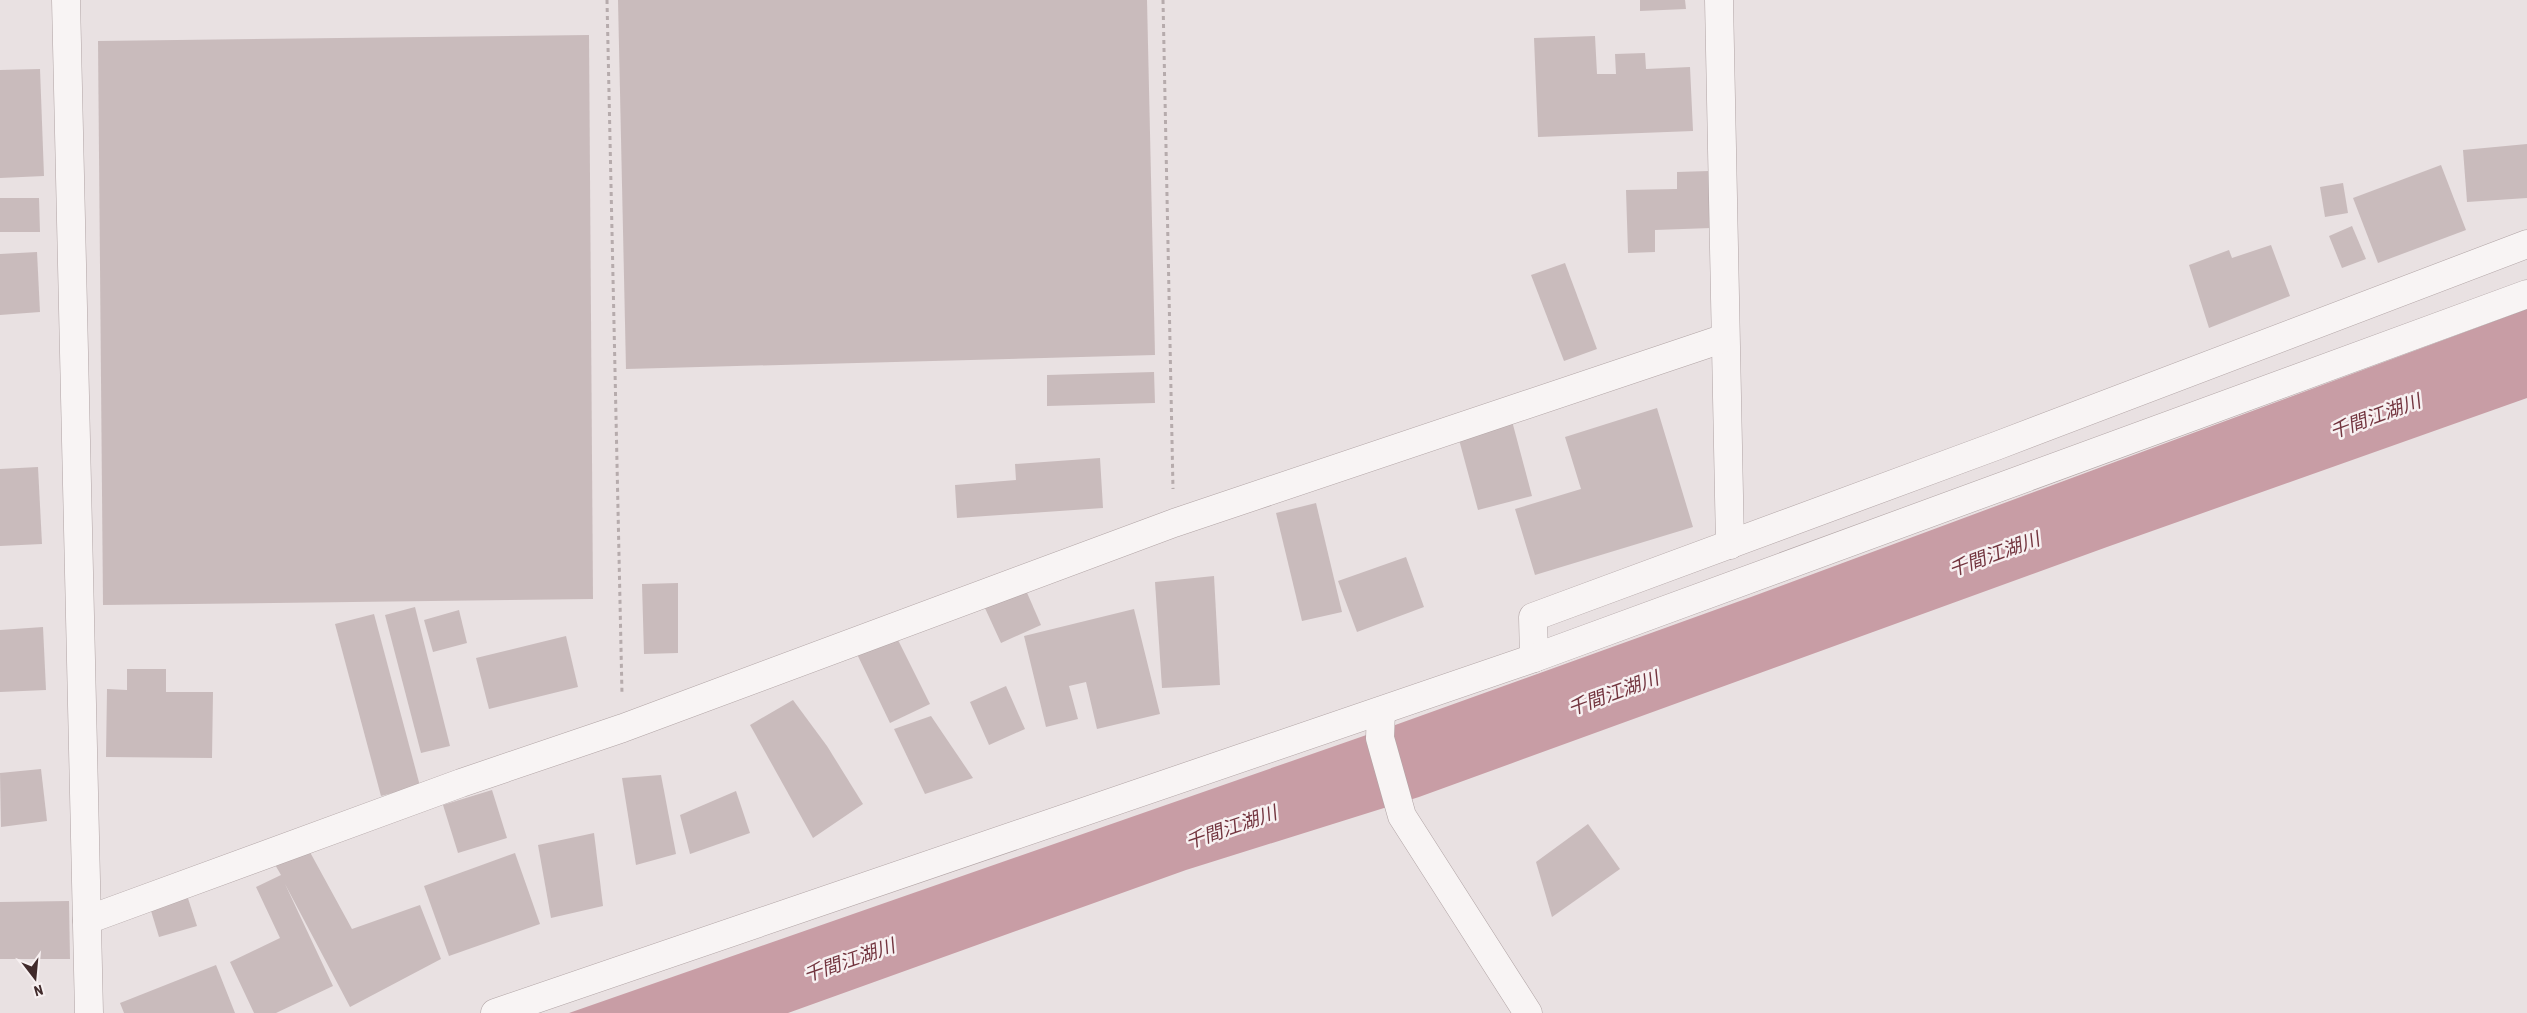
<svg xmlns="http://www.w3.org/2000/svg" width="2527" height="1013" viewBox="0 0 2527 1013" font-family="'Roboto Condensed','Noto Sans JP',sans-serif">
  <rect width="100%" height="100%" fill="#e9e1e2"/>
  <!-- water -->
  <polygon fill="#c89da5" points="2527,309 2527,398 2107,547 1419,797 1186,870 788,1013 569,1013 1398,724 1751,597"/>
  <!-- building -->
  <g fill="#c9bbbc">
    <polygon points="618,0 1147,0 1155,355 626,369"/>
    <polygon points="1640,0 1685,0 1686,9 1640,11"/>
    <polygon points="589,35 593,599 103,605 98,41"/>
    <polygon points="1595,36 1597,74 1616,74 1615,54 1645,53 1646,69 1690,67 1693,131 1538,137 1534,38"/>
    <polygon points="40,69 44,176 0,178 0,70"/>
    <polygon points="2527,144 2527,198 2467,202 2463,150"/>
    <polygon points="2441,165 2466,230 2378,263 2353,198"/>
    <polygon points="1709,171 1711,228 1655,230 1655,252 1628,253 1626,190 1677,189 1677,172"/>
    <polygon points="2343,183 2348,213 2325,217 2320,187"/>
    <polygon points="0,198 39,198 40,232 0,232"/>
    <polygon points="2352,226 2366,259 2342,268 2329,236"/>
    <polygon points="2271,245 2290,296 2209,328 2189,265 2229,250 2232,258"/>
    <polygon points="37,252 40,312 0,315 0,254"/>
    <polygon points="1565,263 1597,349 1564,361 1531,275"/>
    <polygon points="1154,372 1155,403 1047,406 1047,375"/>
    <polygon points="1657,408 1693,527 1535,575 1515,509 1581,489 1565,437"/>
    <polygon points="1512,421 1532,496 1478,510 1458,436"/>
    <polygon points="1100,458 1103,508 957,518 955,485 1016,480 1015,464"/>
    <polygon points="38,467 42,544 0,546 0,469"/>
    <polygon points="1316,503 1342,612 1302,621 1276,513"/>
    <polygon points="1406,557 1424,607 1357,632 1338,581"/>
    <polygon points="1214,576 1220,685 1162,688 1155,582"/>
    <polygon points="678,583 678,653 644,654 642,584"/>
    <polygon points="1025,588 1041,625 1001,643 984,606"/>
    <polygon points="415,607 450,746 421,753 385,615"/>
    <polygon points="1134,609 1160,714 1097,729 1086,682 1069,686 1078,719 1046,727 1024,636"/>
    <polygon points="459,610 467,643 433,652 424,620"/>
    <polygon points="374,614 420,786 381,796 335,624"/>
    <polygon points="43,627 46,690 0,692 0,630"/>
    <polygon points="566,636 578,687 489,709 476,658"/>
    <polygon points="896,636 930,704 890,723 856,652"/>
    <polygon points="127,669 166,669 166,692 213,692 212,758 106,757 107,689 127,690"/>
    <polygon points="1006,686 1025,729 989,745 970,702"/>
    <polygon points="793,700 827,746 863,804 813,838 750,725"/>
    <polygon points="931,716 973,778 925,794 894,729"/>
    <polygon points="41,769 47,821 1,827 0,773"/>
    <polygon points="661,775 676,854 636,865 622,778"/>
    <polygon points="492,790 507,838 458,853 443,805"/>
    <polygon points="736,791 750,833 690,854 680,815"/>
    <polygon points="1588,824 1620,869 1552,917 1536,862"/>
    <polygon points="594,833 603,906 551,918 538,845"/>
    <polygon points="305,843 352,929 420,905 441,959 350,1007 285,884 333,986 276,1013 254,1013 230,962 280,938 256,887 281,875 270,856"/>
    <polygon points="515,853 540,924 449,956 424,886"/>
    <polygon points="185,889 197,926 159,937 148,901"/>
    <polygon points="69,901 70,959 0,959 0,902"/>
    <polygon points="216,965 235,1013 124,1013 120,1003"/>
  </g>
  <g fill="none" stroke-linecap="round" stroke-linejoin="round">
    <defs>
      <g id="minor">
        <polyline points="66,0 89,1013"/>
        <polyline points="1719,0 1730,545"/>
        <polyline points="1534,658 1533,617 1996,446 2527,244"/>
        <polyline points="1381,711 1380,738 1402,816 1528,1013"/>
        <polyline points="87,920 461,783 623,728 1174,523 1725,338"/>
        <polyline points="495,1013 1534,658 2527,294"/>
      </g>
    </defs>
    <!-- minor casing -->
    <use href="#minor" stroke="#b0a3a4" stroke-width="29"/>
    <!-- path -->
    <g stroke="#b6abac" stroke-width="3" stroke-dasharray="4 4" stroke-linecap="butt">
      <polyline points="607,0 622,694"/>
      <polyline points="1163,0 1173,489"/>
    </g>
    <!-- minor -->
    <use href="#minor" stroke="#f8f4f4" stroke-width="28"/>
  </g>
  <g text-anchor="middle" stroke-width="5" stroke-linejoin="round" paint-order="stroke">
    <!-- water labels -->
    <g font-size="19" font-style="italic" fill="#73353f" stroke="#f7f0f1">
      <text transform="translate(2375 416) rotate(-20)" y="7">千間江湖川</text>
      <text transform="translate(1994 554) rotate(-20)" y="7">千間江湖川</text>
      <text transform="translate(1613 693) rotate(-20)" y="7">千間江湖川</text>
      <text transform="translate(1231 827) rotate(-19)" y="7">千間江湖川</text>
      <text transform="translate(849 960) rotate(-19)" y="7">千間江湖川</text>
    </g>
  </g>
  <!-- north arrow -->
  <g transform="translate(35 978) rotate(164)" stroke="#f7f0f1" stroke-width="4" paint-order="stroke">
  <path d="M0-4L9 19L0 12L-9 19Z" fill="#402a2b"/>
  <text y="-8" font-size="14" font-weight="bold" text-anchor="middle" fill="#402a2b">N</text>
  </g>
</svg>
